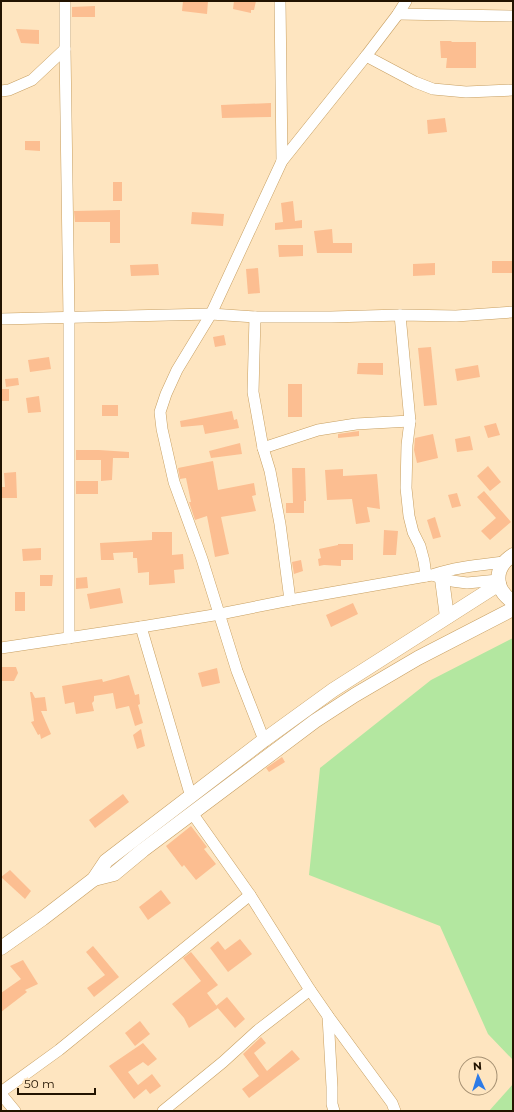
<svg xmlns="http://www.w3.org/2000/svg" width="514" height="1112" viewBox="0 0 514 1112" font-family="Montserrat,sans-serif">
  <rect width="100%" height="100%" fill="#fee5c0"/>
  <!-- green -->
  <g fill="#b3e7a0">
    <polygon points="513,638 513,1060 488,1034 440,926 309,875 320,768 431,680"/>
    <polygon points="513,1084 513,1111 489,1111"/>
  </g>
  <!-- building -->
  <g fill="#fcbe91">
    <polygon points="183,1 208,1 207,14 182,11"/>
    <polygon points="234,1 256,1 254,10 251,10 251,13 233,9"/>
    <polygon points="95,6 95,17 72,17 72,7"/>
    <polygon points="16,29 39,30 39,44 21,43"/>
    <polygon points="440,41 451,41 452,42 476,42 476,68 446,68 447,58 441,58"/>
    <polygon points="271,103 271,117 222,118 221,105"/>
    <polygon points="445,118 447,132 428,134 427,120"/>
    <polygon points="25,141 40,141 40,151 25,150"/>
    <rect x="113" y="182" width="9" height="19"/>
    <polygon points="293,201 295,221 302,220 302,228 275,230 275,223 283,222 281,203"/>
    <polygon points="120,210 120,243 110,243 110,222 75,222 74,211"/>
    <polygon points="192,212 224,214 223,226 191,224"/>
    <polygon points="332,229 333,243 352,243 352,253 317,253 314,231"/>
    <polygon points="278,245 303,245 303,256 279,257"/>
    <rect x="492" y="261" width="21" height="12"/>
    <polygon points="435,263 435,275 413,276 413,264"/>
    <polygon points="158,264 159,275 131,276 130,265"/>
    <polygon points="258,268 260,293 248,294 246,269"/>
    <polygon points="224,335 226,345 215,347 213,337"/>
    <polygon points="431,347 437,405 424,406 418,348"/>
    <polygon points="49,357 51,369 30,372 28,360"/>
    <polygon points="358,363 383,363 383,375 357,374"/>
    <polygon points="478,365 480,377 457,381 455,369"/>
    <polygon points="18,378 19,385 6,387 5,379"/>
    <rect x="288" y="384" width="14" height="33"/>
    <rect x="1" y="389" width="8" height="12"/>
    <polygon points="39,396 41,412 28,413 26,398"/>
    <rect x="102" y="405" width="16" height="11"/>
    <polygon points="232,411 234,420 237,419 239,428 205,434 203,425 181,427 180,421"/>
    <polygon points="496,423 500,435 488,438 484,426"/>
    <polygon points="359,431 359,436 338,438 338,434"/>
    <polygon points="433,434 438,458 417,463 414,450 415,438"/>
    <polygon points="470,436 473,450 457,452 455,439"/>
    <polygon points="240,443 242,454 211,458 209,451"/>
    <polygon points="76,450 99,450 129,452 129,458 113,458 112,480 101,481 101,460 76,460"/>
    <polygon points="213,461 218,490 254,483 256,495 252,496 256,511 221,517 229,554 215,557 207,516 195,520 189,502 191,502 186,478 180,479 178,468"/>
    <polygon points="488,466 501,482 490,491 477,476"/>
    <polygon points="292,468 305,468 306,501 304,501 304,513 286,513 286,503 293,503"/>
    <polygon points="343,469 343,476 377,474 380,509 367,507 370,522 356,524 352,499 327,500 325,470"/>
    <polygon points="16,472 17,498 1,498 1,487 5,487 4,473"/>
    <rect x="76" y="481" width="22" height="13"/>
    <polygon points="484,491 511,522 490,540 481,531 496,518 477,497"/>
    <polygon points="457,493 461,506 452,508 448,495"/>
    <polygon points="435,517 441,537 433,539 427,520"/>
    <polygon points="384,530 398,531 396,555 383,555"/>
    <polygon points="152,532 172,532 172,555 183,554 184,569 174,570 175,583 149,585 149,572 138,573 137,558 133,558 133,552 113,553 114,560 101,560 100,543 152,540"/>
    <polygon points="338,544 353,544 353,560 341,560 341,566 324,565 319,566 318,559 321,558 319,549 338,545"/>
    <polygon points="41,548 41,560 23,561 22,549"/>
    <polygon points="301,560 303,571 294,574 292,562"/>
    <polygon points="40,575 53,575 52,586 40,586"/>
    <polygon points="87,577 88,588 76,589 76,578"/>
    <polygon points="120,588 123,603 90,609 87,594"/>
    <rect x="15" y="592" width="10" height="19"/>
    <polygon points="353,603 358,614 331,627 326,615"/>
    <polygon points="1,667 16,667 18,673 14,681 1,681"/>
    <polygon points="217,668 220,683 202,687 198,673"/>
    <polygon points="129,675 135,695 139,694 140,704 138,705 143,723 135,726 129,706 116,709 113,693 94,696 94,701 92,703 94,711 76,714 74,702 65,704 62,686 102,679 103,682"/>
    <polygon points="30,692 32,692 35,698 45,697 47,711 41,711 51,734 41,739 40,734 38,735 31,722 34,721"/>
    <polygon points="141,729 145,746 137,749 133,735"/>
    <polygon points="282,757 285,762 269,772 266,768"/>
    <polygon points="123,794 129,802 95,828 89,820"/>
    <polygon points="191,826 207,847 204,849 216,864 196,880 184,865 182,867 166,846"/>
    <polygon points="10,870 31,891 25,899 1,877"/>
    <polygon points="161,890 171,903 148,920 139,907"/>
    <polygon points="240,939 252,954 228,972 210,948 218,941 225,950"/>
    <polygon points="93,946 119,977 94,997 87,988 105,975 86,952"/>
    <polygon points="191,952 218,985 207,993 218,1008 189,1028 184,1018 172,1004 201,981 183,958"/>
    <polygon points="23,960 38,984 25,990 27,992 1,1012 1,993 21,979 10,966"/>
    <polygon points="227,997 245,1019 235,1028 216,1006"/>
    <polygon points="140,1021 150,1034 135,1046 125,1033"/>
    <polygon points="261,1037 266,1043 254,1053 267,1071 292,1050 300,1059 249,1098 242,1089 259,1076 243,1054"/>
    <polygon points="143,1043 157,1059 148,1066 143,1062 128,1072 138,1085 152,1074 161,1086 150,1094 146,1089 134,1099 109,1066"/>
  </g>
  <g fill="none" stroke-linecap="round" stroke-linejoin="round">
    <defs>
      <g id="minor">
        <polyline points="65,1 65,49 69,318 69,638"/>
        <polyline points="280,1 282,161"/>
        <polyline points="398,14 513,16"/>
        <polyline points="366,56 415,82 433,89 466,92 513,90"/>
        <polyline points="1,91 9,90 32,80 65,49"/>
        <polyline points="400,315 410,421 407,445 406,488 409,516 413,532 420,546 424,561 426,576"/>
        <polyline points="255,317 253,392 263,448 270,471 280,524 290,600"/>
        <polyline points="1,319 211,314 255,317 331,317 400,315 456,316 513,312"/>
        <polyline points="263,448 318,430 356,424 410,421"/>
        <polyline points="435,576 452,581 467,583 498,580"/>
        <polyline points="141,627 191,797"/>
        <path d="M 1,648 L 141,627 L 220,614 L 290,600 L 432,575 C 456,567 480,565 504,562"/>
        <polyline points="264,740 237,671 202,559 174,482 162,429 160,412 166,394 177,370 211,314 282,161 366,56 398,14 406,1"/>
        <polyline points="192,813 250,895 310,990 328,1016 392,1103 395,1111"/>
        <polyline points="328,1016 332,1087 332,1104 334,1111"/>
        <polyline points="1,1092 59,1050 250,895"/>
        <polyline points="1,1094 15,1111"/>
        <polyline points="163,1111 223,1062 257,1031 310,990"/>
      </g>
      <g id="major">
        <path d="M 513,555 C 493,568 494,589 513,602"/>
        <polyline points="442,579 447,617"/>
        <polyline points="94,879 114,874 143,850 315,721 355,695 418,658 513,609"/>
        <polyline points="1,948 42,919 94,879 106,861 264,740 333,690 499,584"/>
      </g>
    </defs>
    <!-- minor casing -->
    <use href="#minor" stroke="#c79f61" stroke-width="12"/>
    <!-- major casing -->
    <use href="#major" stroke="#c79f61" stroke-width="15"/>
    <!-- minor -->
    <use href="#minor" stroke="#fff" stroke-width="11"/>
    <!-- major -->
    <use href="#major" stroke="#fff" stroke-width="14"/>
  </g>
  <!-- border -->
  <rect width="514" height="1112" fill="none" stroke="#221300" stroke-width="4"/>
  <!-- north arrow -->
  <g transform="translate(478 1076) rotate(356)"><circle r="19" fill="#fee5c0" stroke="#a69173"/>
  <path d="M0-3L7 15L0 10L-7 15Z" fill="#2d7be7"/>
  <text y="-6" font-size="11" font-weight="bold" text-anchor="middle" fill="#221300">N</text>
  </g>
  <!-- scale -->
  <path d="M18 1088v6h77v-6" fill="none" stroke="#221300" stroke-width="2"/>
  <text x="24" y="1088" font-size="12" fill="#221300" stroke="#fee5c0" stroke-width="3" paint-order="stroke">50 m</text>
</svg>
